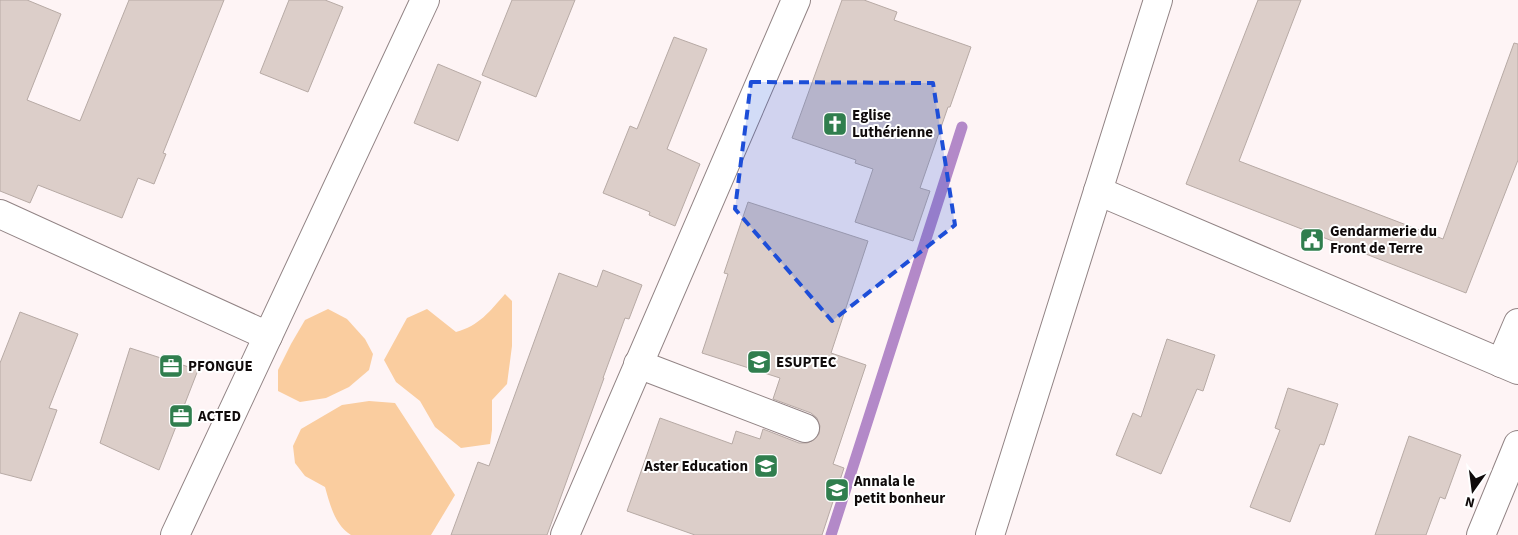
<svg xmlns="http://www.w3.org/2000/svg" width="1518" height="535" viewBox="0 0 1518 535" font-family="'Source Sans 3',sans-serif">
  <rect width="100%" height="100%" fill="#fef4f5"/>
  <!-- green -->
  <g fill="#facd9f">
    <path d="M 505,294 L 512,301 L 512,346 L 507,384 L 492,400 L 492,430 L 490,444 L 461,448 L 435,427 L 420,401 L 396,382 L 384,360 L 407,318 L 427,309 L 456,332 C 479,326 490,311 505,294 Z"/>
    <polygon points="328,309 347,319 365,339 373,354 369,370 349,387 326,398 300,402 278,391 278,370 291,344 305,320"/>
    <path d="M 369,401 L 395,403 L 455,495 L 431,535 L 351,535 C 335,525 330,505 325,487 L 305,476 L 295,463 L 293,446 L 301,429 L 342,405 Z"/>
  </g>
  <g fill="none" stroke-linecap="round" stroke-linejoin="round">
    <!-- stream -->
    <polyline stroke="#b389c8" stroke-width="11" points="831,535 962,127"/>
  </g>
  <!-- building -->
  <g fill="#dccec9" stroke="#b7aaa5">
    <polygon points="0,0 27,0 61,14 27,100 80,121 129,0 224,0 163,153 166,154 154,184 138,178 122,218 38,185 30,203 0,191"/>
    <polygon points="289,0 325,0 343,7 308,92 260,73"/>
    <polygon points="512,0 575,0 536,97 482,75"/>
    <polygon points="842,0 864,0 897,12 894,20 971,47 950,107 948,107 920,188 930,191 913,241 855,222 873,169 855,163 856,160 792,138"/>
    <polygon points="1258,0 1301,0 1239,161 1443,239 1514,43 1518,44 1518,160 1466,293 1186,184"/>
    <polygon points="674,37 707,49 667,149 700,164 675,226 649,215 650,212 603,193 630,126 637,129"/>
    <polygon points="438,64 481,82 458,141 414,123"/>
    <polygon points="748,202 868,241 831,353 866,365 833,464 844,468 822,535 695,535 627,511 660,418 732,444 736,431 760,439 763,429 799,443 807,443 814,440 819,434 820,426 817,418 811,413 773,399 780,378 702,353 728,274 724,273"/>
    <polygon points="603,270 642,285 629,319 625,318 603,378 604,378 547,535 451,535 478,462 489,466 559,273 597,287"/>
    <polygon points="20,312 78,334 49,408 57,410 31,481 0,473 0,363"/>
    <polygon points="1167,339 1215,355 1203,391 1197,389 1161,474 1116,455 1133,413 1141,417"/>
    <polygon points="130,348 198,370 159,470 100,443"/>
    <polygon points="1288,388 1338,404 1324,445 1320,444 1290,522 1250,507 1280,430 1275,428"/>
    <polygon points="1409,436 1461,455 1445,499 1440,497 1426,535 1375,535"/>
  </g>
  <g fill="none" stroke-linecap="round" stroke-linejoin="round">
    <defs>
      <g id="minor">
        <polyline points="1098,191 1518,370"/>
        <polyline points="0,214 268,336"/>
        <polyline points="1501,363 1518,323"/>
        <polyline points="638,364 805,428"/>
        <polyline points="175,535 425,0"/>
        <polyline points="565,535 796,0"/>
        <polyline points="990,535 1158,0"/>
        <polyline points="1481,535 1518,445"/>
      </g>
    </defs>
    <!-- minor casing -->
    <use href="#minor" stroke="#918384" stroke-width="30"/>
    <!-- minor -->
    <use href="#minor" stroke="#fff" stroke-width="28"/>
  </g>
  <!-- marked area -->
  <path fill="#1d4ed8" fill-opacity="0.2" stroke="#1d4ed8" stroke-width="4" stroke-dasharray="10 6" stroke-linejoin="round" d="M 751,82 L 933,83 L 955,225 L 832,321 L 735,209 Z"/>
  <!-- icons -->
  <defs>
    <symbol id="church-square" viewBox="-11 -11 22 22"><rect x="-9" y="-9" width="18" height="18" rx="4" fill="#307e4e" stroke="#fff"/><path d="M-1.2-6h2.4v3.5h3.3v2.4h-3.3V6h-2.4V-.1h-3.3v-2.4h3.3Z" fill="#fff"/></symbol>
    <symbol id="civic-square" viewBox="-11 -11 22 22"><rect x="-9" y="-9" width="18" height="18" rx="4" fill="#307e4e" stroke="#fff"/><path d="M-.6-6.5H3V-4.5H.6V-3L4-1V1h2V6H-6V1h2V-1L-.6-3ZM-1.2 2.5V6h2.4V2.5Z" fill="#fff"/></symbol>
    <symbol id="university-square" viewBox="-11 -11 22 22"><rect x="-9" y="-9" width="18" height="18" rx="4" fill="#307e4e" stroke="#fff"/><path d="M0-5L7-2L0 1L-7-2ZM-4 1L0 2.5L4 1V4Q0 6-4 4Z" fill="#fff"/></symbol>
    <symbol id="office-square" viewBox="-11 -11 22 22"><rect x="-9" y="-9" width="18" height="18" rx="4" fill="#307e4e" stroke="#fff"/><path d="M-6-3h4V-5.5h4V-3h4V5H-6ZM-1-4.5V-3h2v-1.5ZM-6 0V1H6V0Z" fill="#fff"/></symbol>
    <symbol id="school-square" viewBox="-11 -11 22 22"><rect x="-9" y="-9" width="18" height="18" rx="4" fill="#307e4e" stroke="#fff"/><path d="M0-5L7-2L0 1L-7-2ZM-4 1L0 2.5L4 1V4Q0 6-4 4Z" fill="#fff"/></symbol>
  </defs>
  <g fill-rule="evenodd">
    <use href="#church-square" x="821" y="110" width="28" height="28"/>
    <use href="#civic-square" x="1298" y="226" width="28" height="28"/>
    <use href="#university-square" x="745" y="348" width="28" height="28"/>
    <use href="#office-square" x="157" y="352" width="28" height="28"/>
    <use href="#office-square" x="167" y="402" width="28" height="28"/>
    <use href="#school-square" x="752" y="452" width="28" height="28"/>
    <use href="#school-square" x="823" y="476" width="28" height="28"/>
  </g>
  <g text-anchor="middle" stroke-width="4" stroke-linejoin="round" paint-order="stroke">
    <!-- poi labels -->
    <g font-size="15" font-weight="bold" fill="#100b0b" stroke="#fff" text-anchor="start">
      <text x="852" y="120">Eglise<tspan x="852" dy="17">Luthérienne</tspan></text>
      <text x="1330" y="236">Gendarmerie du<tspan x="1330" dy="17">Front de Terre</tspan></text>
      <text x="776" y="367">ESUPTEC</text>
      <text x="188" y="371">PFONGUE</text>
      <text x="198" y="421">ACTED</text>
      <text x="748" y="471" text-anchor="end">Aster Education</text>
      <text x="854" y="486">Annala le<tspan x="854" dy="17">petit bonheur</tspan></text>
    </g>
  </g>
  <!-- north arrow -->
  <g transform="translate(1473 490) rotate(194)" stroke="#ffffff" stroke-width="4" paint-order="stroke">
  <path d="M0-4L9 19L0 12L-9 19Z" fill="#100b0b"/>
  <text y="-8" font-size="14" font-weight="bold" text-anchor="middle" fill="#100b0b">N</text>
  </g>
</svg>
